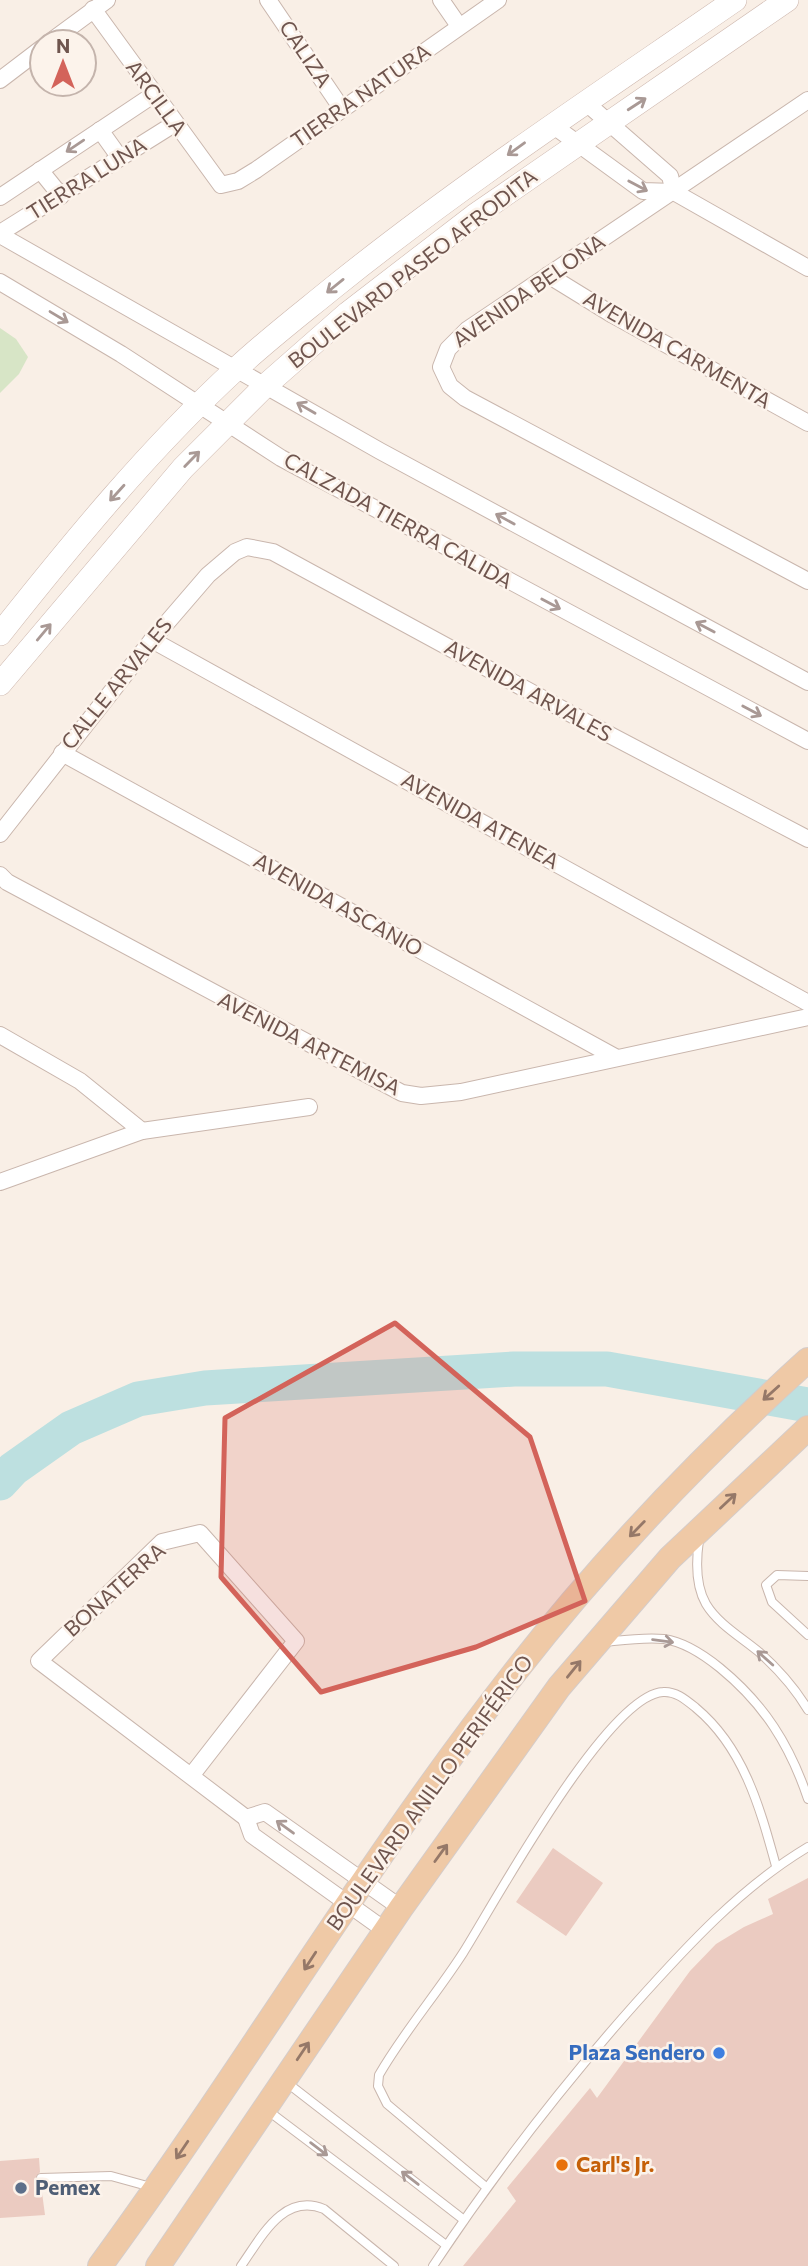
<svg xmlns="http://www.w3.org/2000/svg" width="808" height="2266" viewBox="0 0 808 2266" font-family="Commissioner,sans-serif">
  <rect width="100%" height="100%" fill="#f9efe6"/>
  <!-- green -->
  <polygon fill="#d7e5c6" points="0,328 16,339 28,357 19,374 0,393"/>
  <g fill="none" stroke-linecap="round" stroke-linejoin="round">
    <!-- river -->
    <polyline stroke="#bde0e0" stroke-width="35" points="0,1483 13,1469 71,1428 138,1399 205,1388 514,1369 607,1369 808,1405"/>
  </g>
  <!-- building -->
  <g fill="#ebcbc1">
    <polygon points="553,1848 603,1883 566,1936 516,1902"/>
    <polygon points="808,1878 808,2266 463,2266 516,2201 507,2188 590,2088 597,2098 690,1971 716,1944 744,1927 773,1914 768,1899"/>
    <polygon points="39,2158 40,2172 35,2179 41,2185 45,2215 0,2218 0,2161"/>
  </g>
  <g fill="none" stroke-linecap="round" stroke-linejoin="round">
    <defs>
      <g id="lane">
        <path d="M 699,1540 C 696,1561 695,1585 706,1604 C 718,1624 741,1637 759,1652 C 778,1669 795,1688 808,1710"/>
        <polyline points="808,1576 777,1575 766,1585 772,1602 808,1635"/>
        <path d="M 605,1642 C 624,1640 644,1637 664,1639 C 685,1642 704,1655 720,1668 C 764,1704 790,1745 808,1799"/>
        <polyline points="286,2082 464,2220"/>
        <polyline points="267,2110 446,2245"/>
        <polyline points="41,2178 111,2176 151,2187"/>
        <path d="M 486,2187 L 387,2104 L 378,2086 L 379,2075 C 403,2033 436,1995 463,1953 C 494,1904 607,1695 663,1692 C 676,1691 686,1700 696,1708 C 744,1748 760,1808 776,1866"/>
        <path d="M 241,2266 C 261,2238 283,2192 324,2209 L 394,2266"/>
        <path d="M 433,2266 C 494,2174 562,2086 635,2004 C 687,1946 741,1887 808,1847"/>
      </g>
      <g id="street">
        <polyline points="268,0 342,109"/>
        <polyline points="441,0 459,26"/>
        <polyline points="93,9 221,185 238,181 256,170 498,0"/>
        <polyline points="50,42 107,0"/>
        <polyline points="0,80 42,48"/>
        <polyline points="808,100 467,330 448,349 441,367 450,386 465,398 808,581"/>
        <polyline points="584,101 670,176 674,192"/>
        <polyline points="551,124 643,191 674,192 808,268"/>
        <polyline points="100,130 120,158"/>
        <polyline points="40,170 61,196"/>
        <polyline points="0,197 153,95"/>
        <polyline points="0,233 174,124"/>
        <polyline points="0,235 380,451 808,682"/>
        <polyline points="548,275 613,315 808,423"/>
        <polyline points="0,282 121,354 281,458 808,741"/>
        <polyline points="152,640 808,1003"/>
        <polyline points="62,753 615,1057"/>
        <polyline points="0,834 152,640 208,575 235,552 247,547 273,552 608,734 808,839"/>
        <polyline points="0,875 7,882 402,1093 421,1096 461,1092 808,1017"/>
        <polyline points="0,1035 80,1081 142,1131"/>
        <polyline points="0,1182 142,1131 309,1107"/>
        <polyline points="191,1776 296,1641 200,1533 162,1542 39,1661 246,1818"/>
        <polyline points="246,1818 265,1812 401,1908"/>
        <polyline points="246,1818 252,1835 386,1931"/>
      </g>
      <g id="secondary">
        <path d="M 0,634 C 73,542 149,449 236,369 C 267,340 301,314 334,287 C 462,184 599,94 735,0"/>
        <polyline points="0,684 183,468 266,385 348,313 474,216 787,0"/>
      </g>
      <g id="primary">
        <path d="M 100,2266 C 243,2071 366,1862 515,1672 C 603,1559 702,1456 808,1360"/>
        <polyline points="158,2266 401,1908 559,1687 670,1558 808,1428"/>
      </g>
    </defs>
    <!-- lane casing -->
    <use href="#lane" stroke="#c9b6ad" stroke-width="10"/>
    <!-- street casing -->
    <use href="#street" stroke="#c9b6ad" stroke-width="18"/>
    <!-- secondary casing -->
    <use href="#secondary" stroke="#cdb7ae" stroke-width="24"/>
    <!-- primary casing -->
    <use href="#primary" stroke="#d4ccca" stroke-width="26"/>
    <!-- lane -->
    <use href="#lane" stroke="#fff" stroke-width="8"/>
    <!-- street -->
    <use href="#street" stroke="#fff" stroke-width="16"/>
    <!-- secondary -->
    <use href="#secondary" stroke="#fff" stroke-width="23"/>
    <!-- primary -->
    <use href="#primary" stroke="#efc9a6" stroke-width="24"/>
  </g>
  <!-- one-way arrows -->
  <defs><path id="oneway-shaft" d="M-6 0H5M1.5-3L5.5 0L1.5 3" fill="none" stroke-width="1.6" stroke-linecap="round" stroke-linejoin="round" transform="scale(1.75)"/></defs>
  <g stroke="#a99995">
    <use href="#oneway-shaft" transform="translate(637 104) rotate(-33)"/>
    <use href="#oneway-shaft" transform="translate(75 146) rotate(146)"/>
    <use href="#oneway-shaft" transform="translate(516 149) rotate(144)"/>
    <use href="#oneway-shaft" transform="translate(638 186) rotate(28)"/>
    <use href="#oneway-shaft" transform="translate(335 286) rotate(141)"/>
    <use href="#oneway-shaft" transform="translate(59 317) rotate(31)"/>
    <use href="#oneway-shaft" transform="translate(306 408) rotate(-150)"/>
    <use href="#oneway-shaft" transform="translate(192 459) rotate(-46)"/>
    <use href="#oneway-shaft" transform="translate(117 493) rotate(132)"/>
    <use href="#oneway-shaft" transform="translate(505 519) rotate(-151)"/>
    <use href="#oneway-shaft" transform="translate(551 604) rotate(28)"/>
    <use href="#oneway-shaft" transform="translate(705 627) rotate(-152)"/>
    <use href="#oneway-shaft" transform="translate(44 632) rotate(-50)"/>
    <use href="#oneway-shaft" transform="translate(752 711) rotate(28)"/>
    <use href="#oneway-shaft" transform="translate(663 1641) rotate(7)"/>
    <use href="#oneway-shaft" transform="translate(765 1658) rotate(-138)"/>
    <use href="#oneway-shaft" transform="translate(285 1827) rotate(-144)"/>
    <use href="#oneway-shaft" transform="translate(319 2149) rotate(37)"/>
    <use href="#oneway-shaft" transform="translate(410 2178) rotate(-142)"/>
  </g>
  <g stroke="#957868">
    <use href="#oneway-shaft" transform="translate(771 1393) rotate(138)"/>
    <use href="#oneway-shaft" transform="translate(728 1501) rotate(-43)"/>
    <use href="#oneway-shaft" transform="translate(637 1529) rotate(134)"/>
    <use href="#oneway-shaft" transform="translate(574 1669) rotate(-51)"/>
    <use href="#oneway-shaft" transform="translate(441 1853) rotate(-54)"/>
    <use href="#oneway-shaft" transform="translate(310 1961) rotate(123)"/>
    <use href="#oneway-shaft" transform="translate(303 2051) rotate(-56)"/>
    <use href="#oneway-shaft" transform="translate(182 2150) rotate(124)"/>
  </g>
  <!-- marked area -->
  <path fill="#d3635a" fill-opacity="0.2" stroke="#d3635a" stroke-width="5" stroke-linejoin="round" d="M 395,1323 L 530,1437 L 585,1601 L 476,1647 L 321,1692 L 221,1577 L 225,1418 Z"/>
  <!-- markers -->
  <circle fill="#3f7fe0" stroke="#fcf3eb" stroke-width="2.5" cx="719" cy="2053" r="7"/>
  <circle fill="#e8710a" stroke="#fcf3eb" stroke-width="2.5" cx="562" cy="2165" r="7"/>
  <circle fill="#5c6f8a" stroke="#fcf3eb" stroke-width="2.5" cx="21" cy="2188" r="7"/>
  <g text-anchor="middle" stroke-width="5" stroke-linejoin="round" paint-order="stroke">
    <!-- street labels -->
    <g font-size="21" fill="#6f554e" stroke="#fcf3eb">
      <text transform="translate(305 54) rotate(56)" y="7">CALIZA</text>
      <text transform="translate(361 96) rotate(-35)" y="7">TIERRA NATURA</text>
      <text transform="translate(156 98) rotate(54)" y="7">ARCILLA</text>
      <text transform="translate(87 179) rotate(-32)" y="7">TIERRA LUNA</text>
      <text transform="translate(413 269) rotate(-38)" y="7">BOULEVARD PASEO AFRODITA</text>
      <text transform="translate(529 291) rotate(-35)" y="7">AVENIDA BELONA</text>
      <text transform="translate(677 350) rotate(30)" y="7">AVENIDA CARMENTA</text>
      <text transform="translate(398 521) rotate(29)" y="7">CALZADA TIERRA CALIDA</text>
      <text transform="translate(117 684) rotate(-51)" y="7">CALLE ARVALES</text>
      <text transform="translate(528 691) rotate(29)" y="7">AVENIDA ARVALES</text>
      <text transform="translate(480 821) rotate(29)" y="7">AVENIDA ATENEA</text>
      <text transform="translate(338 905) rotate(29)" y="7">AVENIDA ASCANIO</text>
      <text transform="translate(309 1044) rotate(27)" y="7">AVENIDA ARTEMISA</text>
      <text transform="translate(115 1590) rotate(-42)" y="7">BONATERRA</text>
      <text transform="translate(430 1793) rotate(-54)" y="7">BOULEVARD ANILLO PERIFÉRICO</text>
    </g>
    <!-- shop labels -->
    <g font-size="21" font-weight="bold" fill="#366cbe" stroke="#fcf3eb" text-anchor="end">
      <text x="705" y="2060">Plaza Sendero</text>
    </g>
    <!-- food labels -->
    <g font-size="21" font-weight="bold" fill="#c56008" stroke="#fcf3eb" text-anchor="start">
      <text x="576" y="2172">Carl's Jr.</text>
    </g>
    <!-- service labels -->
    <g font-size="21" font-weight="bold" fill="#4e5e75" stroke="#fcf3eb" text-anchor="start">
      <text x="35" y="2195">Pemex</text>
    </g>
  </g>
  <!-- north arrow -->
  <g transform="translate(63 63)"><circle r="33" fill="#fcf3eb" stroke="#c4b4ac" stroke-width="2"/>
  <path d="M0-5L12 26L0 18L-12 26Z" fill="#d3635a"/>
  <text y="-10" font-size="19" font-weight="bold" text-anchor="middle" fill="#6f554e">N</text>
  </g>
</svg>
